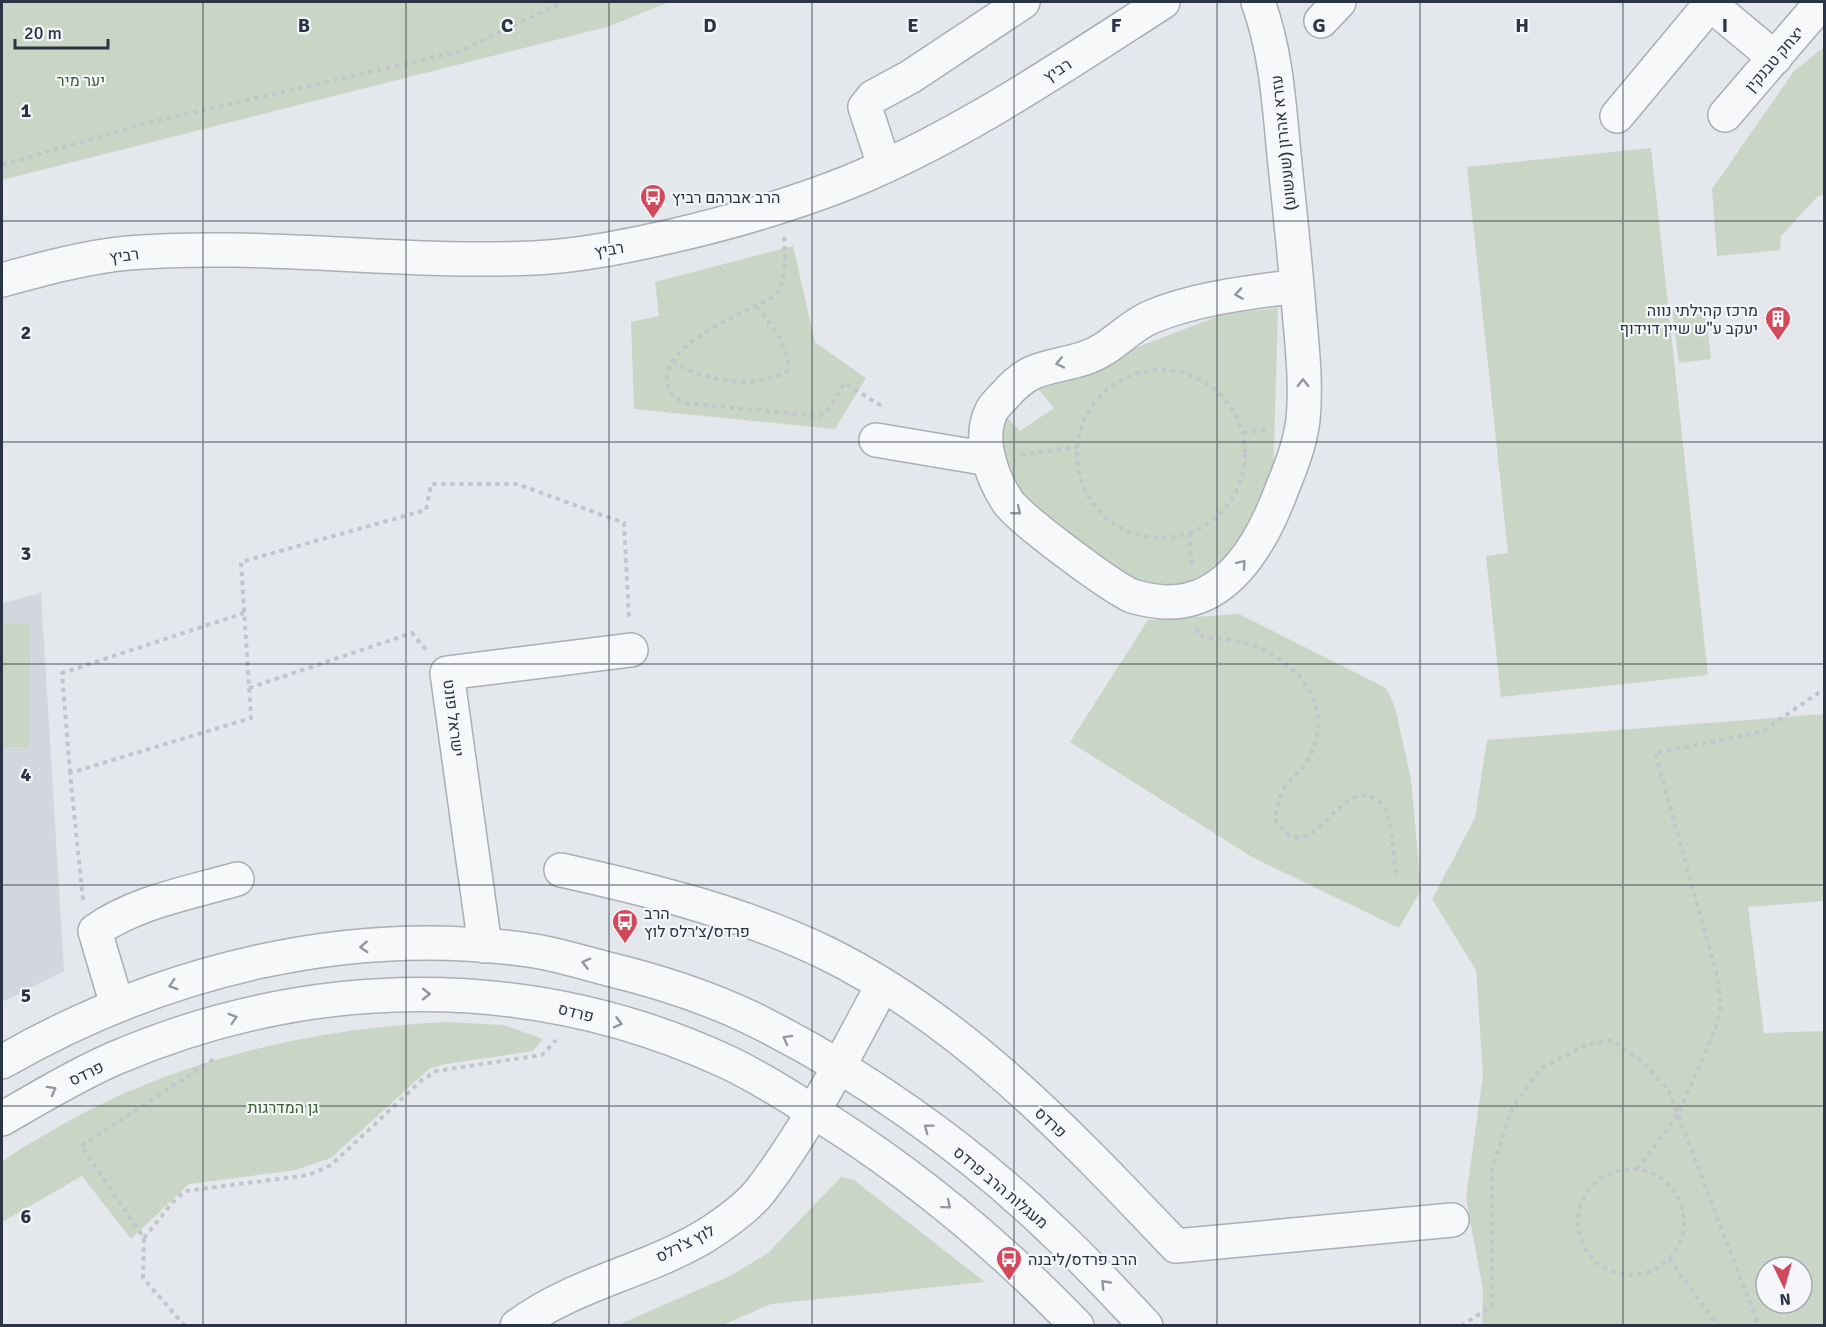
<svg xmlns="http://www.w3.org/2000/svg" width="1826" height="1327" viewBox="0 0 1826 1327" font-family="Signika,Heebo,sans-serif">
  <rect width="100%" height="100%" fill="#e4e7ec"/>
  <!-- built -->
  <polygon fill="#d2d6de" points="41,593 64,971 2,1002 2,603"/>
  <!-- green -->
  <g fill="#c9d6c5" fill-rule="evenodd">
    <polygon points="2,2 670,2 607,27 2,180"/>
    <polygon points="1824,47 1824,195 1818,196 1781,236 1780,250 1717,256 1712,189 1794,71"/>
    <polygon points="1651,148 1708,675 1501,697 1486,556 1508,553 1467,167"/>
    <polygon points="793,246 815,342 866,378 835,429 634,409 631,322 659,316 655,282"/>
    <polygon points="1705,305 1711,359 1679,363 1672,309"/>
    <polygon points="1278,308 1273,485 1260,517 1222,565 1181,585 1150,588 1123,582 1013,492 999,445 1004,414 1020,431 1054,408 1036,386 1224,314"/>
    <polygon points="1239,614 1386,688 1395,707 1411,779 1421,890 1399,928 1252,857 1070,742 1148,620"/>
    <polygon points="2,624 30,624 29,747 2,747"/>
    <path d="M 1824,714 L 1824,901 L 1748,907 L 1764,1033 L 1824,1031 L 1824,1325 L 1482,1325 L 1483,1290 L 1466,1198 L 1483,1075 L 1476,970 L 1432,899 L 1475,818 L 1487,740 ZM 1766,1267 L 1802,1267 L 1802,1303 L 1766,1303 Z"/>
    <path d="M 445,1022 L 504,1025 L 543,1039 L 533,1051 L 446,1064 L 429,1069 L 331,1158 L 295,1170 L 189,1184 L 131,1239 L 82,1176 L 2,1222 L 2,1162 C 16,1151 32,1142 48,1133 C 167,1061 308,1029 445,1022 Z"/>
    <polygon points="841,1177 854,1180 985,1282 771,1304 723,1325 618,1325 732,1275 768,1253"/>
  </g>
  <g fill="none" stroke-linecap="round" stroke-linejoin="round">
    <defs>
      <g id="minor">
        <path d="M 1258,2 C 1276,51 1279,102 1284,155 C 1289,202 1294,250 1298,297 C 1301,338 1307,380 1303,420 C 1300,444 1291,467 1282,489 C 1263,540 1229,605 1164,602 C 1154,601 1141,599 1132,596 C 1111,587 1021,520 1008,502 C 992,478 977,438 992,410 C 995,405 1001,399 1005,395 C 1033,363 1049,370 1085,358 C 1111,350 1127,327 1151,317 C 1196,298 1248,293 1297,286"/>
        <polyline points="1710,4 1775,58"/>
        <polyline points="1321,21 1339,2"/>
        <polyline points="1725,115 1822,2"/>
        <polyline points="1617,116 1712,2"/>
        <polyline points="884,165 865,107 873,97 910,77 1023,2"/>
        <path d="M 2,280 C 42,269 86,257 128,253 C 262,242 398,264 533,258 C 580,256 627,246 672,236 C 733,222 791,205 849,182 C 961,136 1062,67 1163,2"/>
        <polyline points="876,440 989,459"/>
        <path d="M 561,870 C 651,890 744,913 828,954 C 965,1022 1072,1137 1176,1246 L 1452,1220"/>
        <polyline points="485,946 447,673 631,650"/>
        <path d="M 117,1005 L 95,931 C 136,902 189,893 237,879"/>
        <path d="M 2,1062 C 162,970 351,923 535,951 C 558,955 582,962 604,968 C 654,980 705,996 751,1018 C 857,1070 966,1147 1051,1229 C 1084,1259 1115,1293 1146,1326"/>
        <path d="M 2,1119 C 38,1098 75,1076 113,1059 C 311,974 531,971 727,1062 C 753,1074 777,1089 801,1104 C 903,1165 994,1240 1077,1326"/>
        <path d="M 517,1326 C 575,1283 645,1272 705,1236 C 724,1224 748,1207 761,1190 C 809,1127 845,1055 882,986"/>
      </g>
    </defs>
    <!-- minor casing -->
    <use href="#minor" stroke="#a9aeb7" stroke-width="36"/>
    <!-- path -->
    <g stroke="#c2c5cb" stroke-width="4" stroke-dasharray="4.5 4.5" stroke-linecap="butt">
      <polyline points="2,165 147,123 461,51 562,2"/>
      <path d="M 784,237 C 785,254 788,281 775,295 C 770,300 761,303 755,306 C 728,320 667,345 667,380 C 667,392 675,398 685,403 L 820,416 L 829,409 L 844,383 L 885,408"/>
      <path d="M 673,361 C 699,381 759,390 787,371 C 791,345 770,325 756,305"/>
      <circle cx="1161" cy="454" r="84"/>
      <polyline points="1243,433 1269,429"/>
      <polyline points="1021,455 1077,447"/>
      <polyline points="1189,533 1192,565"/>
      <path d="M 1197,629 L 1198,636 C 1215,639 1236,639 1252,645 C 1304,665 1338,711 1305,765 C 1300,772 1292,778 1286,785 C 1279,795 1277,809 1275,820 C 1310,873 1334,787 1369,796 C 1374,797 1381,802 1384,807 C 1394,826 1393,854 1396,875"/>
      <polyline points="249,688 412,633 426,650"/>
      <polyline points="70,773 62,673 244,613"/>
      <polyline points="83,900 70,773 251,718 241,562 426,510 431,484 517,484 624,523 629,619"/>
      <polyline points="1637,1169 1678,1115 1716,1027 1721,1005 1717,975 1655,753 1761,732 1824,689"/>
      <circle cx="1631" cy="1222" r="53"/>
      <polyline points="144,1238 172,1203 185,1191 309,1175 331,1165 422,1080 436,1071 542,1055 556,1040"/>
      <polyline points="1669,1259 1718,1326"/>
      <polyline points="185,1326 143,1278 144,1238 81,1146 214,1059"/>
      <polyline points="1461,1326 1492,1306 1492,1170 1512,1108 1541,1068 1586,1045 1612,1040 1642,1061 1668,1089 1759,1326"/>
    </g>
    <!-- minor -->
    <use href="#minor" stroke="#f7f8fa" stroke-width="33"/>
  </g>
  <!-- one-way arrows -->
  <defs><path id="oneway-chevron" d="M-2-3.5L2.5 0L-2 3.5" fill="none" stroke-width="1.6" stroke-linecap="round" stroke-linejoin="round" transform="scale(1.5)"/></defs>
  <g stroke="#9196a0">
    <use href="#oneway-chevron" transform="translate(1239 294) rotate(171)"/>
    <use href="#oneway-chevron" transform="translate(1060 363) rotate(168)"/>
    <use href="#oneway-chevron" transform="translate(1303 383) rotate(-90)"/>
    <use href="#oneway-chevron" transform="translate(1017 511) rotate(40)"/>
    <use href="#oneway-chevron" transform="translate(1242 564) rotate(-49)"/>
    <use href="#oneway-chevron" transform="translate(364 947) rotate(176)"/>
    <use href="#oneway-chevron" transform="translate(586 963) rotate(-166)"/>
    <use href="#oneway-chevron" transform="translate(173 985) rotate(163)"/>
    <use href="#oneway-chevron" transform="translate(426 994)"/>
    <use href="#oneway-chevron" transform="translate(233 1018) rotate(-17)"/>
    <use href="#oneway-chevron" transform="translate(618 1023) rotate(15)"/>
    <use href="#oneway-chevron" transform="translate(787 1039) rotate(-151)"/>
    <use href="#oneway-chevron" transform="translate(52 1090) rotate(-29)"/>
    <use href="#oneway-chevron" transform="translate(928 1128) rotate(-143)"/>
    <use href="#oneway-chevron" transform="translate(947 1205) rotate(40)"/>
    <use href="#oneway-chevron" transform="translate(1105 1284) rotate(-134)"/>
  </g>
  <!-- grid -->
  <path fill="none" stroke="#2b3445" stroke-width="1.5" stroke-opacity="0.55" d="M 203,2 L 203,1326M 406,2 L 406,1326M 609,2 L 609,1326M 812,2 L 812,1326M 1014,2 L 1014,1326M 1217,2 L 1217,1326M 1420,2 L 1420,1326M 1623,2 L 1623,1326M 2,221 L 1824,221M 2,442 L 1824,442M 2,664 L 1824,664M 2,885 L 1824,885M 2,1106 L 1824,1106"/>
  <!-- icons -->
  <defs>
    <symbol id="bus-pin" viewBox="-11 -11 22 30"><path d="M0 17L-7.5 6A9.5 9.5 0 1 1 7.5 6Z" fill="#d1495b" stroke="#f4f6f9"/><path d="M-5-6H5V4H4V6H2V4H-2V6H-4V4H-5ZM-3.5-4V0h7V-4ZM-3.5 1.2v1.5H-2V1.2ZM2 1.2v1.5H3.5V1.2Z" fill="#fff"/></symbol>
    <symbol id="building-pin" viewBox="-11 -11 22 30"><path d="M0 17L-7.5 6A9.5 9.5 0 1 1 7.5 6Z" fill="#d1495b" stroke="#f4f6f9"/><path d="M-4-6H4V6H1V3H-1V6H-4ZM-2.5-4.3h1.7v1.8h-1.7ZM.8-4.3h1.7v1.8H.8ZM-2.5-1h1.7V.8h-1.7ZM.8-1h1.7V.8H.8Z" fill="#fff"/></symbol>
  </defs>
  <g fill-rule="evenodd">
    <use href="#bus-pin" x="638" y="182" width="30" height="40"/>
    <use href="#building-pin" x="1763" y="304" width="30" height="40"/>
    <use href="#bus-pin" x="610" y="907" width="30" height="40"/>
    <use href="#bus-pin" x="994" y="1244" width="30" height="40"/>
  </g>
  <g text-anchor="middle" stroke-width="4.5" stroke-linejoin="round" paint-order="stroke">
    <!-- street labels -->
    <g font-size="16" fill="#2b3445" stroke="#f4f6f9">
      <text transform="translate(1774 59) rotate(-49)" y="6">יצחק טבנקין</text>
      <text transform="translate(1057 70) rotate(-33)" y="6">רביץ</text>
      <text transform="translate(1283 143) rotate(-96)" y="6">עזרא אהרון (שעשוע)</text>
      <text transform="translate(609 249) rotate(-9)" y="6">רביץ</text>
      <text transform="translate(124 255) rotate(-7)" y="6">רביץ</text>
      <text transform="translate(454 718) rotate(83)" y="6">ישראל פונט</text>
      <text transform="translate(576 1012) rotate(14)" y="6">פרדס</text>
      <text transform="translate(86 1073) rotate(-26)" y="6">פרדס</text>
      <text transform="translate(1051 1122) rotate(43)" y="6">פרדס</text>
      <text transform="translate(1001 1187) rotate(40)" y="6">מעגלות הרב פרדס</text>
      <text transform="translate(685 1243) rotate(-27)" y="6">לוץ צ'רלס</text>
    </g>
    <!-- park labels -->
    <g font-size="16" fill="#3f6138" stroke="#f4f6f9">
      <text x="81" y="86">יער מיר</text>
      <text x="283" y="1113">גן המדרגות</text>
    </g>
    <!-- poi labels -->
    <g font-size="16" fill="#2b3445" stroke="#f4f6f9" text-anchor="start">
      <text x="672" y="203">הרב אברהם רביץ</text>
      <text x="1758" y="316" text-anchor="end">מרכז קהילתי נווה<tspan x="1758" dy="18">יעקב ע"ש שיין דוידוף</tspan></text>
      <text x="644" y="919">הרב<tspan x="644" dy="18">פרדס/צ׳רלס לוץ</tspan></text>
      <text x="1028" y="1265">הרב פרדס/ליבנה</text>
    </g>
  </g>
  <g font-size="20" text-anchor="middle" font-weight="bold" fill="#2b3445" stroke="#f4f6f9" stroke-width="4.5" stroke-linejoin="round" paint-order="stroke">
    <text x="304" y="32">B</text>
    <text x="507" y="32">C</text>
    <text x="710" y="32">D</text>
    <text x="913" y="32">E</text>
    <text x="1116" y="32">F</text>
    <text x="1319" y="32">G</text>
    <text x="1522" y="32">H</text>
    <text x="1725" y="32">I</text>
    <text x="26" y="117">1</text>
    <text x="26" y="339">2</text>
    <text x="26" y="560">3</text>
    <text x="26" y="781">4</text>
    <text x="26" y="1002">5</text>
    <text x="26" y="1223">6</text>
  </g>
  <!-- border -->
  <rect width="1826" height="1327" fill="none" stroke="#2b3445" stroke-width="6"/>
  <!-- north arrow -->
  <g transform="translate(1784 1285) rotate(175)"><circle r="28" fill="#f4f6f9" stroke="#a4a8b1" stroke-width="1.5"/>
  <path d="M0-4.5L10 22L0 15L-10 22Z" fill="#d1495b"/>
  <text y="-9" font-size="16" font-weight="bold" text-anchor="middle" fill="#2b3445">N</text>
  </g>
  <!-- scale -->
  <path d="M15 39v9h93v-9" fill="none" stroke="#2b3445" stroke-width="3"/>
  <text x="24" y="39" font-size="18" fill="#2b3445" stroke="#f4f6f9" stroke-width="4.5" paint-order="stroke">20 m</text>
</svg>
